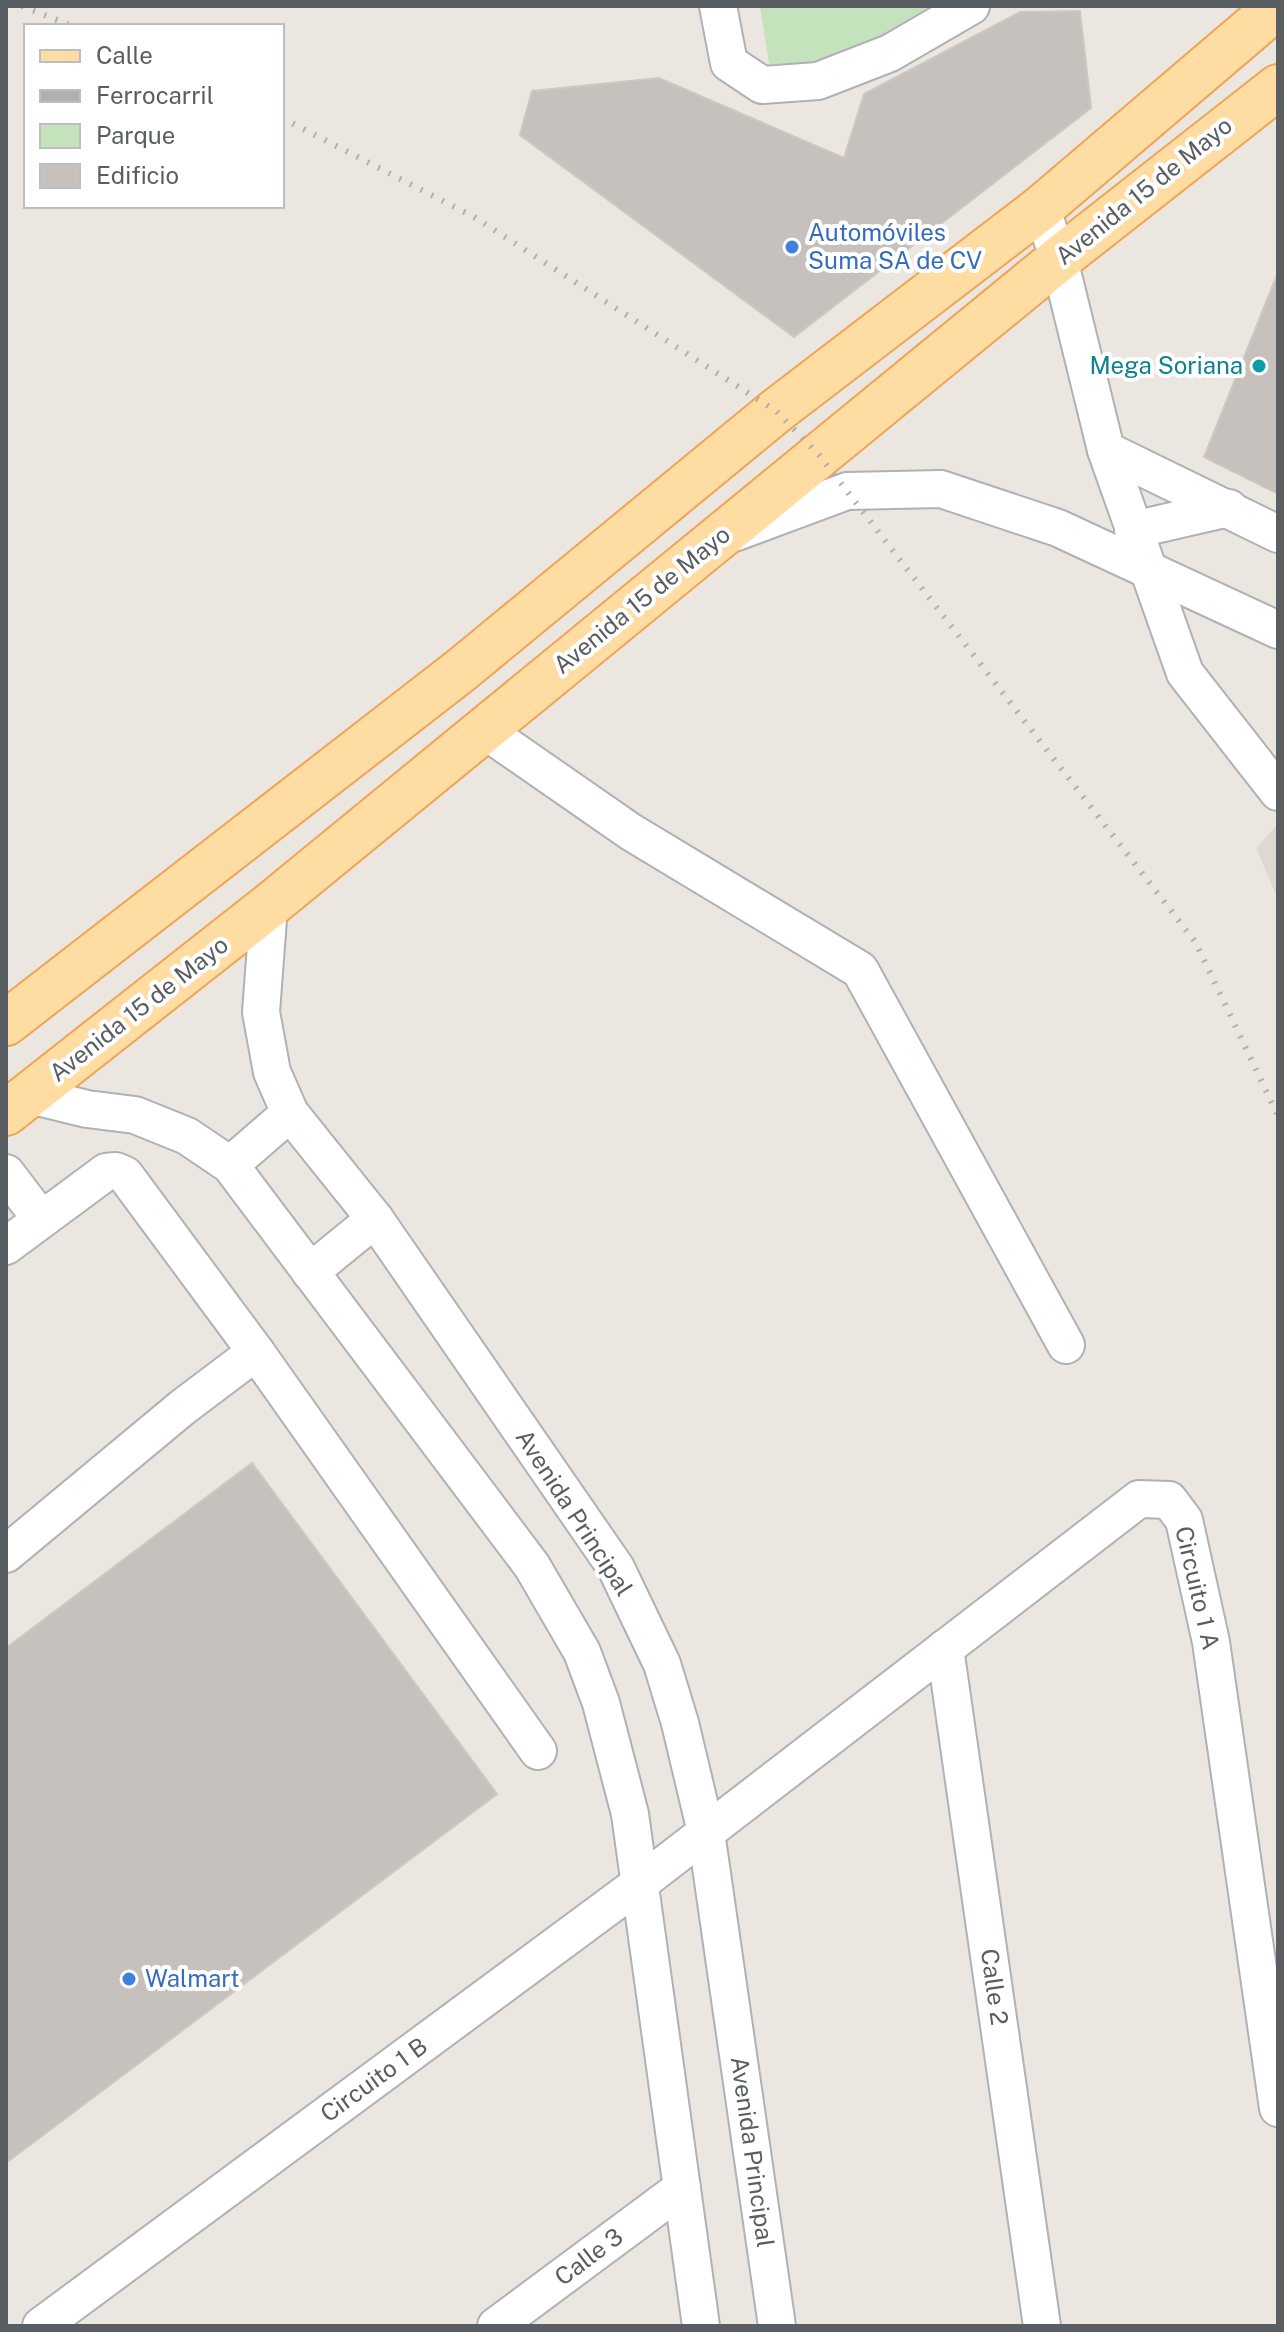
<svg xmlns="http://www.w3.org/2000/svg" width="1284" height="2332" viewBox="0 0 1284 2332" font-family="'Public Sans',sans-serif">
  <rect width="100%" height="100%" fill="#ece6e0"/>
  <!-- education -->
  <polygon fill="#ddd8d1" points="1278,824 1278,899 1256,848"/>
  <!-- green -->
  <polygon fill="#c4e3bc" points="760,6 971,6 825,88 770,70"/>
  <!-- building -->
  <g fill="#c6c1bd" stroke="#d0c7be" stroke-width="2">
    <polygon points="1080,11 1091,108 794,337 520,135 532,91 659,78 844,158 864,94 1020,12"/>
    <polygon points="1277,275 1278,275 1278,494 1204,457"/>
    <polygon points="252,1463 497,1794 6,2163 6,1648"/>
  </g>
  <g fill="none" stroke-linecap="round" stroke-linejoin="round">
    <defs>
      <g id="minor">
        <polyline points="718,6 729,63 762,85 818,81 890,53 971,6"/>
        <polyline points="1041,208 1059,259 1106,450 1185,673 1278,792"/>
        <polyline points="1106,450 1278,534"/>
        <polyline points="1133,530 1229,508"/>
        <polyline points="734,533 847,491 941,489 1058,528 1278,630"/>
        <polyline points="484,730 631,832 860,970 1066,1345"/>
        <polyline points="269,906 261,1012 272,1072 290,1113 375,1219 616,1568 662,1664 680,1723 706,1832 777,2326"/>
        <polyline points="30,1095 87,1109 135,1115 187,1136 230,1165 532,1566 582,1652 601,1703 630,1814 701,2326"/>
        <polyline points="230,1165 290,1113"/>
        <polyline points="6,1173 41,1219"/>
        <polyline points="6,1246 106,1172 116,1171 125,1175 256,1352 183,1407 6,1554"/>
        <polyline points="310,1272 375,1219"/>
        <polyline points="256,1352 538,1751"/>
        <polyline points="945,1648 1042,2326"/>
        <polyline points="41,2326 639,1884 1139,1499 1169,1500 1184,1520 1211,1642 1278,2108"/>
        <polyline points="496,2326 682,2188"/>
      </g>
      <g id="major">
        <polyline points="6,1023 460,671 776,411 1041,208 1278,6"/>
        <polyline points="6,1113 269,906 1059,259 1278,87"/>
      </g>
    </defs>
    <!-- minor casing -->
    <use href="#minor" stroke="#aeb2b6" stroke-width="40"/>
    <!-- major casing -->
    <use href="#major" stroke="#efa455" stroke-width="48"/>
    <!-- minor -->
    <use href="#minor" stroke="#fff" stroke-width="36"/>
    <!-- major -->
    <use href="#major" stroke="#fedca2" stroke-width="44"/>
    <!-- rail -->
    <g stroke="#afb0b1" stroke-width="6" stroke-dasharray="2 10" stroke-linecap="butt">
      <polyline points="22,6 72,26"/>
      <polyline points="282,118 474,217 776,411 819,455 1196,943 1278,1116"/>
    </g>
  </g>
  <!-- markers -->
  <g fill="#3f7fe0" stroke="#fff" stroke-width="3">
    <circle cx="792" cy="247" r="8"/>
    <circle cx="129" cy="1979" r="8"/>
  </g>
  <circle fill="#0f9aa8" stroke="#fff" stroke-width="3" cx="1259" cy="366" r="8"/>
  <g text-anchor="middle" stroke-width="8" stroke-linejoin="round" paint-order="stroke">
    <!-- street labels -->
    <g font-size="24" fill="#585e61" stroke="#fff">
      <text transform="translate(1144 191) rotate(-39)" y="8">Avenida 15 de Mayo</text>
      <text transform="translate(642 600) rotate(-39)" y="8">Avenida 15 de Mayo</text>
      <text transform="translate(139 1009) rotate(-38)" y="8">Avenida 15 de Mayo</text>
      <text transform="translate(574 1513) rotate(57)" y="8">Avenida Principal</text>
      <text transform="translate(1197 1588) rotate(77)" y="8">Circuito 1 A</text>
      <text transform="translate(994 1987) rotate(82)" y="8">Calle 2</text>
      <text transform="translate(374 2080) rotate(-36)" y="8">Circuito 1 B</text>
      <text transform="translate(752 2152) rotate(82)" y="8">Avenida Principal</text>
      <text transform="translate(589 2257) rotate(-37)" y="8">Calle 3</text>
    </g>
    <!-- shop labels -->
    <g font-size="24" fill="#366cbe" stroke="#fff" text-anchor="start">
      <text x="808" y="241">Automóviles<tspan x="808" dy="28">Suma SA de CV</tspan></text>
      <text x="145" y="1987">Walmart</text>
    </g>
    <!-- culture labels -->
    <g font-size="24" fill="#0d838f" stroke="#fff" text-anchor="end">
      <text x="1243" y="374">Mega Soriana</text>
    </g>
  </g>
  <!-- border -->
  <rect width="1284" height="2332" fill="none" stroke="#585e61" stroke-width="16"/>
  <!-- legend -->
  <rect x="24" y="24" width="260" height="184" fill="#ffffff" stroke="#bcbfc0" stroke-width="2"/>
  <rect x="40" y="50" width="40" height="12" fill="#fedca2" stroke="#bcbfc0" stroke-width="2"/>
  <text x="96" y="64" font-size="24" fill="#585e61">Calle</text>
  <rect x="40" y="90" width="40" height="12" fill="#afb0b1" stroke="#bcbfc0" stroke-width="2"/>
  <text x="96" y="104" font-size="24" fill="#585e61">Ferrocarril</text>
  <rect x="40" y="124" width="40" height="24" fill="#c4e3bc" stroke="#bcbfc0" stroke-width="2"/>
  <text x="96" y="144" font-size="24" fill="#585e61">Parque</text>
  <rect x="40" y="164" width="40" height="24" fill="#c6c1bd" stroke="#bcbfc0" stroke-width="2"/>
  <text x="96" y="184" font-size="24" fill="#585e61">Edificio</text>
</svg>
